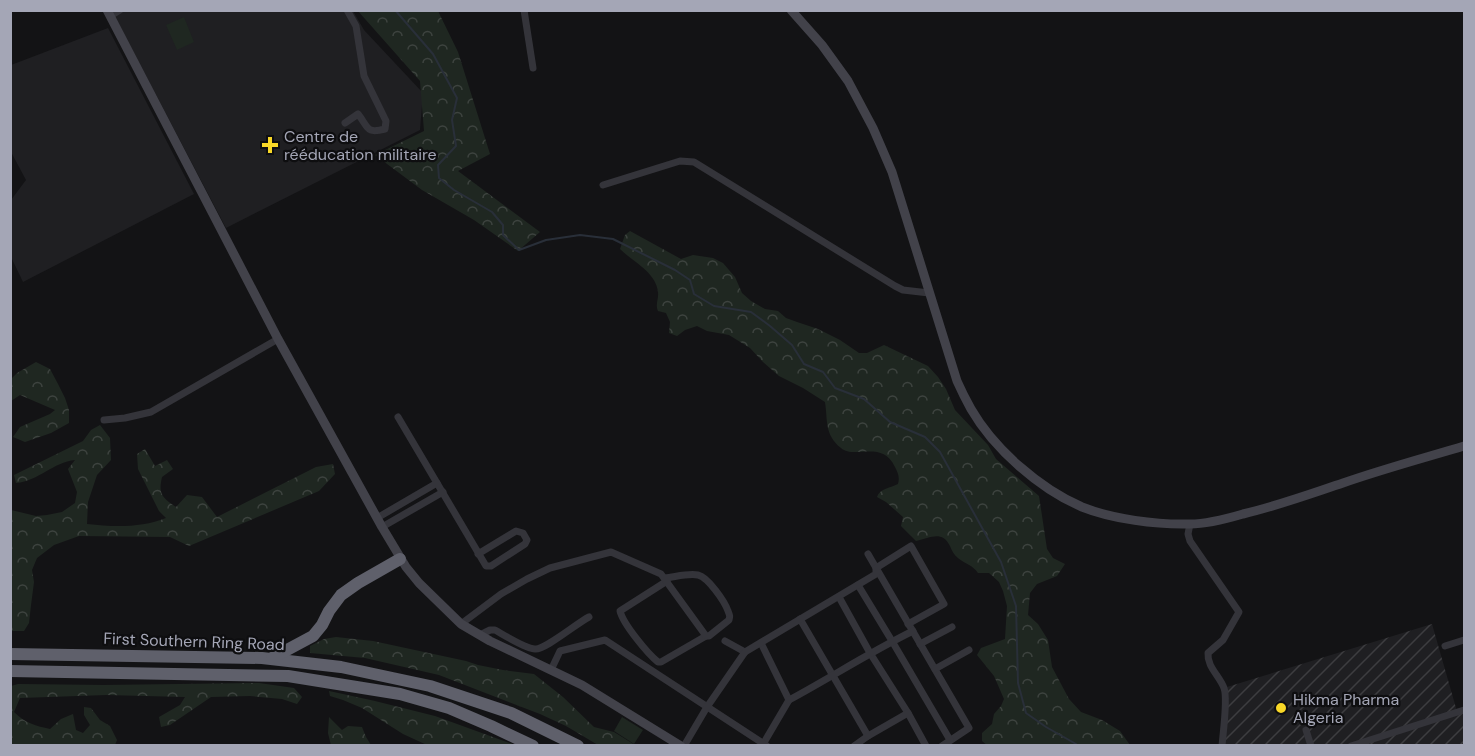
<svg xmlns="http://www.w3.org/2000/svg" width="1475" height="756" viewBox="0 0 1475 756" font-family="'DM Sans',sans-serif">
  <defs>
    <pattern id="industrial-furrows" width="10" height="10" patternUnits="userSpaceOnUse" patternTransform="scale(1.5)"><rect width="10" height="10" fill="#1f1f22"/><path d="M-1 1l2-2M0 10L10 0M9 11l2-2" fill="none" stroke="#3d3d40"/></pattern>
    <pattern id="forest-crowns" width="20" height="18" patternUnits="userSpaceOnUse" patternTransform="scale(1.5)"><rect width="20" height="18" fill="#1f2721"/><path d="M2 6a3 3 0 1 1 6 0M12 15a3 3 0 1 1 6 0" fill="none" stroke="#3d433f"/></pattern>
  </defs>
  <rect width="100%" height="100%" fill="#131315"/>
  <!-- built -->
  <g fill="#1f1f22">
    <polygon points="112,11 353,11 364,30 423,93 420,130 226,228"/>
    <polygon points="108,28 194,194 23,282 11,257 11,200 26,180 11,152 11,65"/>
  </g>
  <!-- industrial -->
  <polygon fill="url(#industrial-furrows)" points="1432,624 1458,715 1464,713 1464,745 1224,746 1227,687"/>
  <!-- forest -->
  <g fill="url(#forest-crowns)">
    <polygon points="358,11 438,11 458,52 490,154 458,171 540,232 518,251 474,220 422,190 375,155 424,131 420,81"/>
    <path d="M 630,231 L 681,259 L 693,255 L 713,258 L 723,263 L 735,277 L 742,293 L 751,301 L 765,309 L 778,311 L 786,318 L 797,322 L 818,329 L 840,340 L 859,353 L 867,353 L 884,345 L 928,366 L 938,377 L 946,389 L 955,410 L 988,445 L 996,459 L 1039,496 L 1047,549 L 1053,558 L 1065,564 L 1057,576 L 1037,584 L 1030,593 L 1028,615 L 1038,624 L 1048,640 L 1052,667 L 1069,699 L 1081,712 L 1102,720 L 1120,731 L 1130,745 L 988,746 L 982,741 L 982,733 L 992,724 L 994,714 L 1001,706 L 1004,699 L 994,676 L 977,655 L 981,648 L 1005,639 L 1007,606 L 1003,591 L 999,582 L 989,573 L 978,573 C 973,565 965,564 958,558 C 954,555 952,551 950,546 C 942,530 930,538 916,541 L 901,526 L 903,517 L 886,502 L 877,497 C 880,488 891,488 898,484 C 900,477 898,473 895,467 C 882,439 855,460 841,448 C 824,434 828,421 825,402 L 803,388 L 779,376 L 763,362 L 750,348 L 729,335 L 707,331 L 697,326 L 685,330 L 677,336 L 669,333 L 670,322 L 666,313 L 658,311 C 655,304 659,299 658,292 C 656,272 633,262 620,249 L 625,235 Z"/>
    <polygon points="36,362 50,369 58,384 65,398 69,410 69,423 51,433 25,442 13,437 20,427 50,414 55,410 20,395 11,401 11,379 17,373"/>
    <path d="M 100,425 L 110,438 L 111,460 L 97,475 L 88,502 L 87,524 C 113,527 142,528 166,518 L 159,511 L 138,469 L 137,454 L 145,449 L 155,466 L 167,460 L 173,469 L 162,477 C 158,494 162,498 176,507 L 187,495 L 202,497 L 217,517 L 316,467 L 333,464 L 335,474 L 319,491 L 189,546 L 170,537 L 79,536 L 54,545 L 37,558 L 32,570 L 34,582 L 31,605 L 29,623 L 24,631 L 11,631 L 11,510 L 36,516 L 47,515 L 62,512 L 75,503 L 77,492 L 68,469 L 75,460 C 53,462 39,481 16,483 L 14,475 L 83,441 L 91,430 Z"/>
    <polygon points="336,637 373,641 466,661 478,665 503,670 534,674 563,697 594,727 614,732 635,745 598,745 566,726 540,714 439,675 365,658 310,653 310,646 324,639"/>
    <path d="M 259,683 L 294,688 L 302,697 L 297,704 L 282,699 L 250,696 L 211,697 L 170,725 L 161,727 L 159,717 L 180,705 L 185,697 L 106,695 L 20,698 L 14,712 C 25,723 36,726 50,729 L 61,719 L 73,714 L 76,730 L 83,733 L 90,725 L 84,715 L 84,707 L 91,708 L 100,720 L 110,726 L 117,740 L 115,745 L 11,745 L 11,686 L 18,684 L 104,685 Z"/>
    <polygon points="329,691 375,701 435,716 515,745 427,745 403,734 362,708 343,700 330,696"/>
    <polygon points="329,717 342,730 348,726 362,727 366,737 371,745 331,745 328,733"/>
  </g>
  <!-- garden -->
  <g fill="#1f2721">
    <polygon points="184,17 194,42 177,50 166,25"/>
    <polygon points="622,717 643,730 634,744 614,731"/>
  </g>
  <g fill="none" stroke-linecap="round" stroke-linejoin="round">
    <!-- stream -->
    <polyline stroke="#292f39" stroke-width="2" points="395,10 433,54 457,98 452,120 456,146 438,165 439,178 454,190 492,212 503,225 503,235 519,250 546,240 580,235 613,239 675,270 690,280 694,294 714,306 751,312 770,326 792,345 804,364 823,372 835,388 864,399 890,422 925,437 940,452 1001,562 1016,606 1018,683 1026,713 1046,727 1076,744 1077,746"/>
    <!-- minor -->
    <g stroke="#34343a" stroke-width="7">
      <polyline points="524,10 533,68"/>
      <polyline points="110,16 120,10"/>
      <path d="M 345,123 L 358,114 C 369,128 366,134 385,129 L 386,121 L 364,76 L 356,26 L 347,10"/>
      <polyline points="603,185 680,161 694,162 895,286 903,290 929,293"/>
      <polyline points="398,417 486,566 491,566 525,544 527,540 523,533 516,531 478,554"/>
      <polyline points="104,420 125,418 151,412 278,339"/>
      <polyline points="377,518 437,483"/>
      <path d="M 1190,524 L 1188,534 L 1190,541 L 1239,612 L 1223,640 L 1208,653 C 1207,667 1219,675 1224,688 C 1228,699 1223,732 1222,746"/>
      <polyline points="382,527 443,492"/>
      <polyline points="868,554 969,728 942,746"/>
      <path d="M 667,581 L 620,611 C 623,624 648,654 658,662 L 661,662 L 706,636"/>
      <polyline points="858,585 892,641 950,740"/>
      <polyline points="839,597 870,653 908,713 926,746"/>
      <polyline points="800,619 868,736"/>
      <path d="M 461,624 L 501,594 L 527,579 L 550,568 L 611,552 L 661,574 L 706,636 L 709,636 L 729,620 C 730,616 730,616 728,611 C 725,602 708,577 698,575 C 688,573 675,577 665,578"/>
      <path d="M 480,635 L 490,630 L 495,630 C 504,635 526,649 535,649 C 545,650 577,623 589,617"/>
      <polyline points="725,641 745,652"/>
      <polyline points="761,643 789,700 762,746"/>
      <polyline points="920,644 952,627"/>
      <polyline points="1445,646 1464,640"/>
      <polyline points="935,669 969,650"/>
      <polyline points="551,670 560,651 605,640 767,746"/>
      <path d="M 789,700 C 830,678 870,652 913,631"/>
      <polyline points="1306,730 1311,746"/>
      <polyline points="684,746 707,707 745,652 876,574 876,568 911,546 944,604 908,624"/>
      <polyline points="854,746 868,736 908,713"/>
      <polyline points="1351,746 1464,710"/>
    </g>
    <!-- secondary -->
    <g stroke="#42424a" stroke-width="9">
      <polyline points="107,10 278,339 382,527 406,567 419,583 461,624 490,641 582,685 681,746"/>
      <path d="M 791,10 L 822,45 L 848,81 L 873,128 L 892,172 L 957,381 C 961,390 966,400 971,409 C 994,449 1040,489 1082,507 C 1112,519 1157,525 1190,524 C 1208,524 1226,519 1243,514 C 1277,506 1310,494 1343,483 C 1383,469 1424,458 1464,446"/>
    </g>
    <!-- motorway -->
    <g stroke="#5f606b" stroke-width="12">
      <polyline points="10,654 262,658 341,667 430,686 511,713 578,746"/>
      <polyline points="272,658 313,636 322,625 329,611 341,595 358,583 400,559"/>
      <polyline points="10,671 288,676 400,694 449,708 491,726 533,746"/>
    </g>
  </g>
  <!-- markers -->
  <g fill="#f8d727" stroke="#0e0e10" stroke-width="2">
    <path d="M267 136h6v6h6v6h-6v6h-6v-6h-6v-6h6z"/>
    <circle cx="1281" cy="708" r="6"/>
  </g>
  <g text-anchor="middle" stroke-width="4.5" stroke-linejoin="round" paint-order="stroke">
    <!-- poi labels -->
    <g font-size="16" fill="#a4a6b6" stroke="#0e0e10" text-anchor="start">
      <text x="284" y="142">Centre de<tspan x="284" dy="18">rééducation militaire</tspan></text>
      <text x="1293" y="705">Hikma Pharma<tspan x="1293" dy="18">Algeria</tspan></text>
    </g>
    <!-- street labels -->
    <g font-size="16" fill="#a4a6b6" stroke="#0e0e10">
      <text transform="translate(194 641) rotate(2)" y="6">First Southern Ring Road</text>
    </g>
  </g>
  <!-- border -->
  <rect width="1475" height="756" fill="none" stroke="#a4a6b6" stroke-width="24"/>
</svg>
